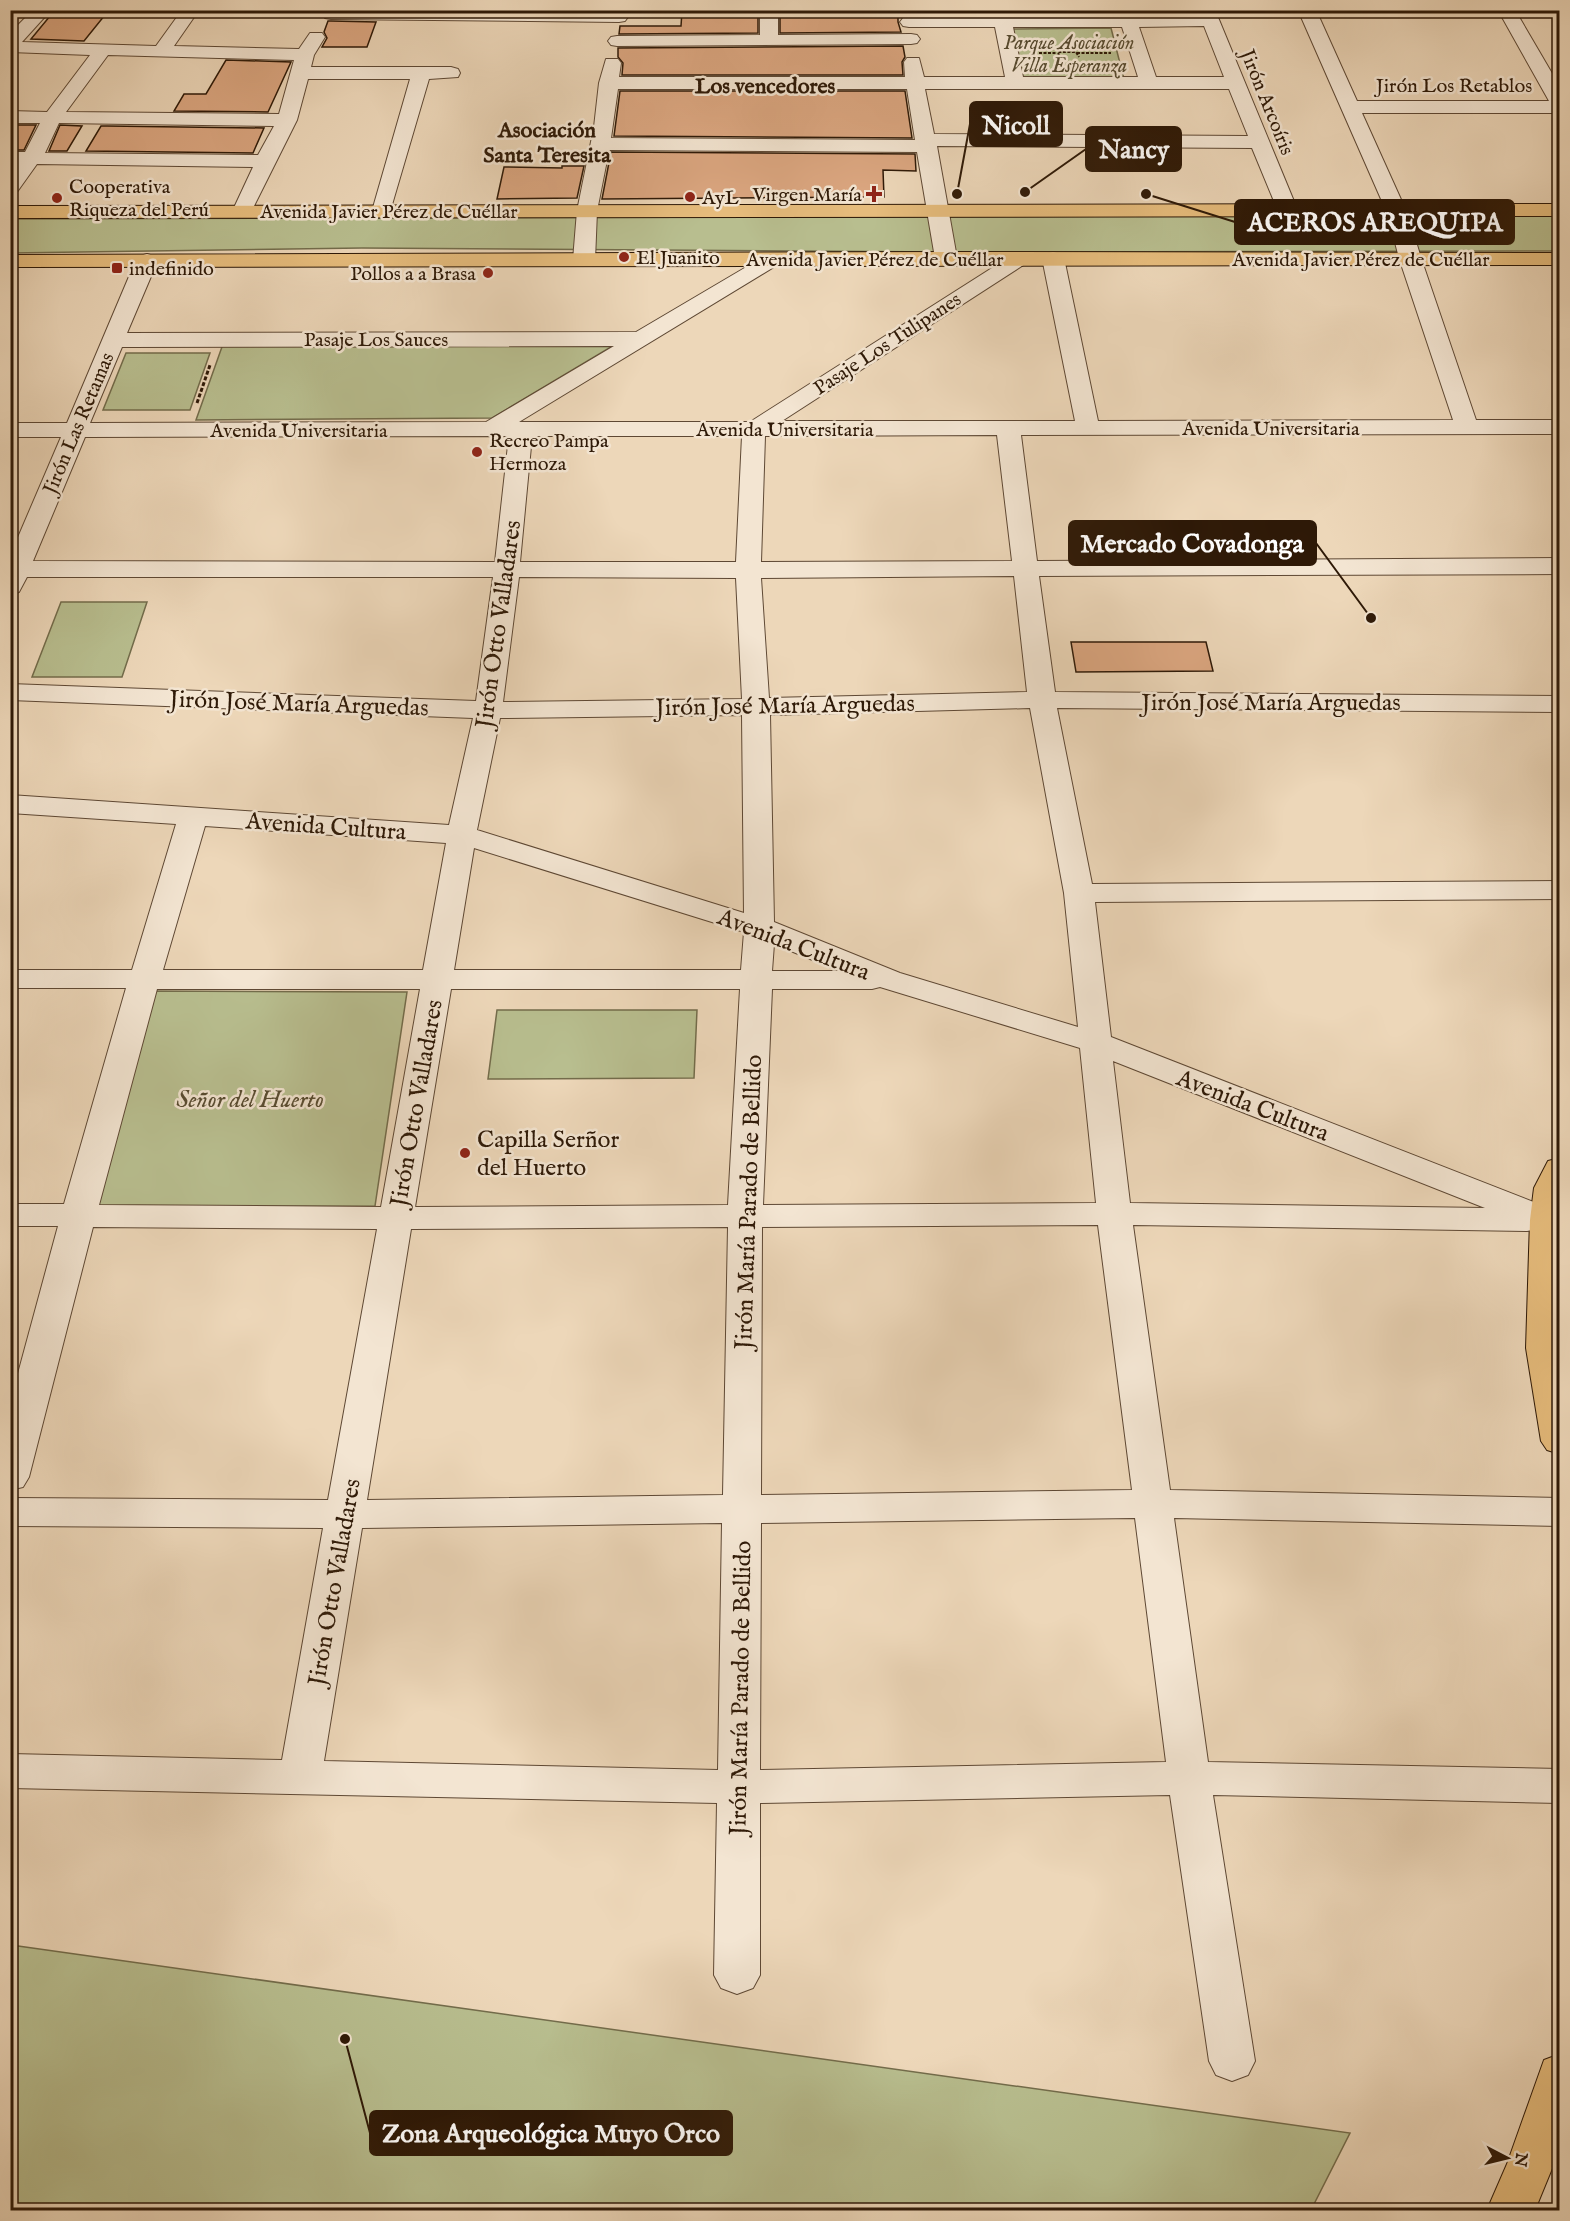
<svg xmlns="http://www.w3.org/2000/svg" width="1570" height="2221" viewBox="0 0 1570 2221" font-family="'IM FELL English',serif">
  <rect width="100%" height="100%" fill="#edd7b9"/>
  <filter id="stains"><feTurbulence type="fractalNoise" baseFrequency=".00333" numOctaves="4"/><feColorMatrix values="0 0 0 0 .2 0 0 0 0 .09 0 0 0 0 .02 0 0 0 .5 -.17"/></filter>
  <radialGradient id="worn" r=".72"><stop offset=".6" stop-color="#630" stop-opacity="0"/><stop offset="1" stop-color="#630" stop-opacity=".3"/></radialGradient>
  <!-- green -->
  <g fill="#b8be8f" stroke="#736c4b" stroke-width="1.5">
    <polygon points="1111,28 1124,79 1023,79 1013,29"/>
    <polygon points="1559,215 1560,251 945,252 362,248 11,253 10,219"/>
    <polygon points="223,344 616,344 492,418 196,420"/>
    <polygon points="126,353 210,353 190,410 103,410"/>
    <polygon points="61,602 147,602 122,677 32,677"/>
    <polygon points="150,991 407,992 375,1206 92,1207"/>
    <polygon points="497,1010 697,1010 694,1078 488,1079"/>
    <polygon points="11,1945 1350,2133 1311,2210 11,2210"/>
  </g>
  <!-- building -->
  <g fill="#dba680" stroke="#2e1907" stroke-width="1.5">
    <polygon points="55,10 109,10 84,41 31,39"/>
    <polygon points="898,10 898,22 901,32 780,33 780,11"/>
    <polygon points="682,11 758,11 758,33 619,34 620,26 681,26"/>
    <polygon points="328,21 331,21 376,22 367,47 322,47 327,38 324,32"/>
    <polygon points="903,46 905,57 902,62 903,75 622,75 623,63 618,57 618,48"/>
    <polygon points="226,60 291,62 268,112 174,111 184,94 206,94"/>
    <polygon points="620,91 905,91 912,138 614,136"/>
    <polygon points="10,125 36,125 24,150 10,150"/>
    <polygon points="60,125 82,126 67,151 49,151"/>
    <polygon points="101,126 107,126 264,128 253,153 86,151"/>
    <polygon points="611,152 915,154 916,171 883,170 884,197 602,199"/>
    <polygon points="562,166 584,166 577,198 497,199 504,167 562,168"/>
    <polygon points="1071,642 1206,642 1213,671 1076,672"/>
  </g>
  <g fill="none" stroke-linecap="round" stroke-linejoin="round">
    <defs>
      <g id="minor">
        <path d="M 33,10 L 51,10 L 22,42 L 156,46 L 182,10 L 199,10 L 174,46 L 299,49 L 310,33 L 322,33 L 325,37 L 314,55 L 311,67 L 451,67 L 458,69 L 460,73 L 458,77 L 429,79 L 389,215 L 375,215 L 372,211 L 410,79 L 308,79 L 297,120 L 249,216 L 235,216 L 232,212 L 253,167 L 37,164 L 17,192 L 10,194 L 10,174 L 18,164 L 10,164 L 10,152 L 25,152 L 40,123 L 10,123 L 10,111 L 47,112 L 90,55 L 10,52 L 10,33 ZM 108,55 L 294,60 L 279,114 L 66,112 ZM 59,123 L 274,126 L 258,155 L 45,153 Z"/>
        <polygon points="325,10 619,12 625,13 628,17 625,21 619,22 331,19 325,18 322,14"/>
        <polygon points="760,10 778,10 778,35 911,34 917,35 920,39 917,43 911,44 617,46 611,45 608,41 611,37 617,36 760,35"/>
        <path d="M 1197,10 L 1215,10 L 1298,211 L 1295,215 L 1281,215 L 1278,211 L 1252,148 L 937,146 L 957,258 L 953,262 L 946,264 L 939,262 L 935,258 L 917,152 L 609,150 L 597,211 L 595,260 L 591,264 L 584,266 L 577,264 L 573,260 L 577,211 L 594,127 L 599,83 L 606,59 L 618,59 L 621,63 L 619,77 L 905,77 L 904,62 L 907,58 L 919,58 L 924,77 L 1005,77 L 995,27 L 909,27 L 903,26 L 900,22 L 903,18 L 909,17 L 1200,16 ZM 1204,26 L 1224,77 L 1156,77 L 1139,27 ZM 1013,27 L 1122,27 L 1138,77 L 1023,77 ZM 618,89 L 907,89 L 915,140 L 611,138 ZM 925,89 L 1229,89 L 1248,136 L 934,134 Z"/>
        <path d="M 1298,10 L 1316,10 L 1357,101 L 1549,101 L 1498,10 L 1515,10 L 1560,87 L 1560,113 L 1362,113 L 1408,215 L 1421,258 L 1476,420 L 1560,420 L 1560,434 L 1021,435 L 1037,561 L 1560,558 L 1560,574 L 1039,576 L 1055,692 L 1560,696 L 1560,712 L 1057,708 L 1092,884 L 1560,881 L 1560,899 L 1095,902 L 1111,1037 L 1559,1212 L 1560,1227 C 1548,1231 1539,1228 1527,1231 L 1133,1225 L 1170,1490 L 1560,1498 L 1560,1526 L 1174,1518 L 1208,1762 L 1560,1769 L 1560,1803 L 1213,1795 L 1255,2061 L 1248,2075 L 1232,2081 L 1216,2075 L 1209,2061 L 1170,1795 L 760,1803 L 760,1975 L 753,1988 L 737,1994 L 721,1988 L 714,1975 L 717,1803 L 10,1788 L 10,1754 L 282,1760 L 323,1528 L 10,1526 L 10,1498 L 328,1500 L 377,1229 L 93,1227 L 29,1477 L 23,1487 L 10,1490 L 10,1403 L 58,1226 L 10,1226 L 10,1204 L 64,1204 L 126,988 L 10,988 L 10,970 L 132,970 L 176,824 L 10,813 L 10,795 L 449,825 L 473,718 L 10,700 L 10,684 L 476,701 L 493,577 L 27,577 L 19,592 L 10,595 L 10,556 L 61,437 L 10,437 L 10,423 L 67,423 L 136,260 L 140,256 L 147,254 L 154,256 L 158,260 L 127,333 L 636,332 L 765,256 L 772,254 L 779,256 L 783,260 L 779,264 L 519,422 L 750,422 L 1014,254 L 1021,252 L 1028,254 L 1032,258 L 1028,262 L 782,421 L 1075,421 L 1042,258 L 1046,254 L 1053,252 L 1060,254 L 1064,258 L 1098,421 L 1453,420 L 1399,258 L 1388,215 ZM 614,346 L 486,422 L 90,423 L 122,347 ZM 997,435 L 1012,561 L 761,562 L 765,436 ZM 509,436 L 495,562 L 33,561 L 85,437 ZM 532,436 L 742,436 L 736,562 L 520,562 ZM 1014,576 L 1027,692 L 769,698 L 761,578 ZM 519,577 L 736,578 L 742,699 L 503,702 ZM 1030,708 L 1064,893 L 1078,1027 L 900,973 L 774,922 L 770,715 ZM 742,715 L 744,913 L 477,830 L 500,718 ZM 205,826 L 446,843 L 423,970 L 163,970 ZM 474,848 L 744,932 L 741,970 L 454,970 ZM 774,944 L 839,971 L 772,971 ZM 880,987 L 1080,1048 L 1096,1203 L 763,1205 L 772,989 L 872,989 ZM 157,989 L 420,989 L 381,1207 L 99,1205 ZM 451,989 L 740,989 L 728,1205 L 415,1207 ZM 1113,1061 L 1485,1208 L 1130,1203 ZM 1098,1225 L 1132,1490 L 761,1495 L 762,1227 ZM 728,1227 L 723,1495 L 367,1500 L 411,1229 ZM 1135,1518 L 1166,1762 L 760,1770 L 761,1523 ZM 722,1523 L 718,1770 L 324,1761 L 362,1528 Z"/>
      </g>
      <g id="highway">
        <polygon points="1560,204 1560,216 10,218 10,206"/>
        <polygon points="946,252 1560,253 1560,265 10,267 10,255"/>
        <polygon points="1560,1158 1560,1454 1547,1450 1541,1441 1526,1348 1530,1220 1534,1188 1548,1161"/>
        <polygon points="1560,2054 1560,2149 1535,2210 1487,2210 1507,2164 1544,2060"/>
      </g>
    </defs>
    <!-- minor casing -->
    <use href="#minor" stroke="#5e4834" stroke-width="2"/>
    <!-- highway casing -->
    <use href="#highway" stroke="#2e1907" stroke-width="2"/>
    <!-- path-far1 -->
    <g stroke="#2e1907" stroke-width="2" stroke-dasharray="3 1.5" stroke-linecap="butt">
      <polyline points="1039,53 1056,53"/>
      <polyline points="1077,53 1111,53"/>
      <polyline points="1059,56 1058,52 1076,52 1079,57"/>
    </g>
    <!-- path -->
    <polyline stroke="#2e1907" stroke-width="3" stroke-dasharray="4 2" stroke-linecap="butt" points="197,403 210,365"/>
    <!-- minor -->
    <use href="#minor" fill="#f3e5d2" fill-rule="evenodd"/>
    <!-- highway -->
    <use href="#highway" fill="#e6bc7c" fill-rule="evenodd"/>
  </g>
  <!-- markers -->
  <g fill="#8f2418" stroke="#f3e5d2" stroke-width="2">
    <path d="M871 185h6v6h6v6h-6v6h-6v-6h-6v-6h6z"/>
    <circle cx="690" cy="197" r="6"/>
    <circle cx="57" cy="198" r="6"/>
    <circle cx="624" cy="257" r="6"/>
    <rect x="111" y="262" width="12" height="12" rx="3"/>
    <circle cx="488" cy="273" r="6"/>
    <circle cx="477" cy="452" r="6"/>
    <circle cx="465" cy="1153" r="6"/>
  </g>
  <g text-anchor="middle" stroke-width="5" stroke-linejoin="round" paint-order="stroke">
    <!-- far-park labels -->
    <g font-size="20" font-style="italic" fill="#574b30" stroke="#f3e5d2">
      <text x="1069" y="49">Parque Asociación<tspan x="1069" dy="23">Villa Esperanza</tspan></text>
    </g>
    <!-- far-street labels -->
    <g font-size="20" fill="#2e1907" stroke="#f3e5d2">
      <text x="1454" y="92">Jirón Los Retablos</text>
      <text transform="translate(1268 102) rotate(68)" y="7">Jirón Arcoíris</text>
      <text x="389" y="218">Avenida Javier Pérez de Cuéllar</text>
      <text x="875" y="266">Avenida Javier Pérez de Cuéllar</text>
      <text x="1361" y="266">Avenida Javier Pérez de Cuéllar</text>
      <text x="376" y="346">Pasaje Los Sauces</text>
      <text transform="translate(887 343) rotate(-33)" y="7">Pasaje Los Tulipanes</text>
      <text transform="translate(78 423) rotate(-67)" y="7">Jirón Las Retamas</text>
      <text x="1271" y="435">Avenida Universitaria</text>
      <text x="785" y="436">Avenida Universitaria</text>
      <text x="299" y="437">Avenida Universitaria</text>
    </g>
    <!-- far-poi labels -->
    <g font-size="20" fill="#2e1907" stroke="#f3e5d2" text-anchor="start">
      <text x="69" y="193">Cooperativa<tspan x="69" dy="23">Riqueza del Perú</tspan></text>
      <text x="862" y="201" text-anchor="end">Virgen María</text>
      <text x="702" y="204">AyL</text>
      <text x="636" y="264">El Juanito</text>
      <text x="129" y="275">indefinido</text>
      <text x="476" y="280" text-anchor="end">Pollos a a Brasa</text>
      <text x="489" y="447">Recreo Pampa<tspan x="489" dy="23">Hermoza</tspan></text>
    </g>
    <!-- far-neighbourhood labels -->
    <g font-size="22" font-weight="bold" fill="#2e1907" stroke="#f3e5d2">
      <text x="765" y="93">Los vencedores</text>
      <text x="547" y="137">Asociación<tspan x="547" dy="25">Santa Teresita</tspan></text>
    </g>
    <!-- street labels -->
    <g font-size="24" fill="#2e1907" stroke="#f3e5d2">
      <text transform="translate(498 624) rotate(-82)" y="8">Jirón Otto Valladares</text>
      <text x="1271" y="710">Jirón José María Arguedas</text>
      <text transform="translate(299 703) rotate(2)" y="8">Jirón José María Arguedas</text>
      <text transform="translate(785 705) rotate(-1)" y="8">Jirón José María Arguedas</text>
      <text transform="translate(326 826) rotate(4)" y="8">Avenida Cultura</text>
      <text transform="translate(794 944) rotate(21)" y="8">Avenida Cultura</text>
      <text transform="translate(416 1103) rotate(-80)" y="8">Jirón Otto Valladares</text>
      <text transform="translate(1253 1105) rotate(21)" y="8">Avenida Cultura</text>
      <text transform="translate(748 1202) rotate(-88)" y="8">Jirón María Parado de Bellido</text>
      <text transform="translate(334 1582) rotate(-80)" y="8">Jirón Otto Valladares</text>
      <text transform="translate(740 1688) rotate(-89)" y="8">Jirón María Parado de Bellido</text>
    </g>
    <!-- park labels -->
    <g font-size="24" font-style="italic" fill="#574b30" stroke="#f3e5d2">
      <text x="250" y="1107">Señor del Huerto</text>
    </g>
    <!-- poi labels -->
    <g font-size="24" fill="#2e1907" stroke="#f3e5d2" text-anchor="start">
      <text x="477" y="1147">Capilla Serñor<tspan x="477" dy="28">del Huerto</tspan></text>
    </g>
  </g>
  <!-- callouts -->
  <path fill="none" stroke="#2e1907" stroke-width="2" d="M957 194L970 124M1025 192L1086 149M1146 194L1235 222M1371 618L1316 543M345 2039L370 2133"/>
  <g fill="#2e1907" stroke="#f3e5d2" stroke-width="2">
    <circle cx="957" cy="194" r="6"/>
    <circle cx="1025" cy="192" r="6"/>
    <circle cx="1146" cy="194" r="6"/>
    <circle cx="1371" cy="618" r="6"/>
    <circle cx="345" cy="2039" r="6"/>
  </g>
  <g fill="#2e1907" stroke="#2e1907" stroke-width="2">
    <rect x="970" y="102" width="92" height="44" rx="6"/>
    <rect x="1086" y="127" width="95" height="44" rx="6"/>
    <rect x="1235" y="200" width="279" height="44" rx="6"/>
    <rect x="1069" y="521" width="247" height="44" rx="6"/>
    <rect x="370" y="2111" width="362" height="44" rx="6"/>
  </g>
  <g font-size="26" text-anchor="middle" font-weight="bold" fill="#fff">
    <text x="1016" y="134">Nicoll</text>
    <text x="1134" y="158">Nancy</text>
    <text x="1375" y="231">ACEROS AREQUIPA</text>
    <text x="1192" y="552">Mercado Covadonga</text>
    <text x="551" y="2142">Zona Arqueológica Muyo Orco</text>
  </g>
  <!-- margin -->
  <rect width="1570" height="2221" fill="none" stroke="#edd7b9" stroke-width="36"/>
  <rect x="12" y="12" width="1546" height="2197" fill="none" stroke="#2e1907" stroke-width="3"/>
  <rect x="18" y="18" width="1534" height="2185" fill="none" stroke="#2e1907" stroke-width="1.5"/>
  <!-- north arrow -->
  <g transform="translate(1507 2158) rotate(97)" stroke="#f3e5d2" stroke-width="4.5" paint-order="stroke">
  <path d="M0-4.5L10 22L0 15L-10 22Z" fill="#2e1907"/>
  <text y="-9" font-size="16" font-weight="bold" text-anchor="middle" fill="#2e1907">N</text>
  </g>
  <rect width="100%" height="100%" filter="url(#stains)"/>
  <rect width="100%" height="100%" fill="url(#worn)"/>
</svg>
